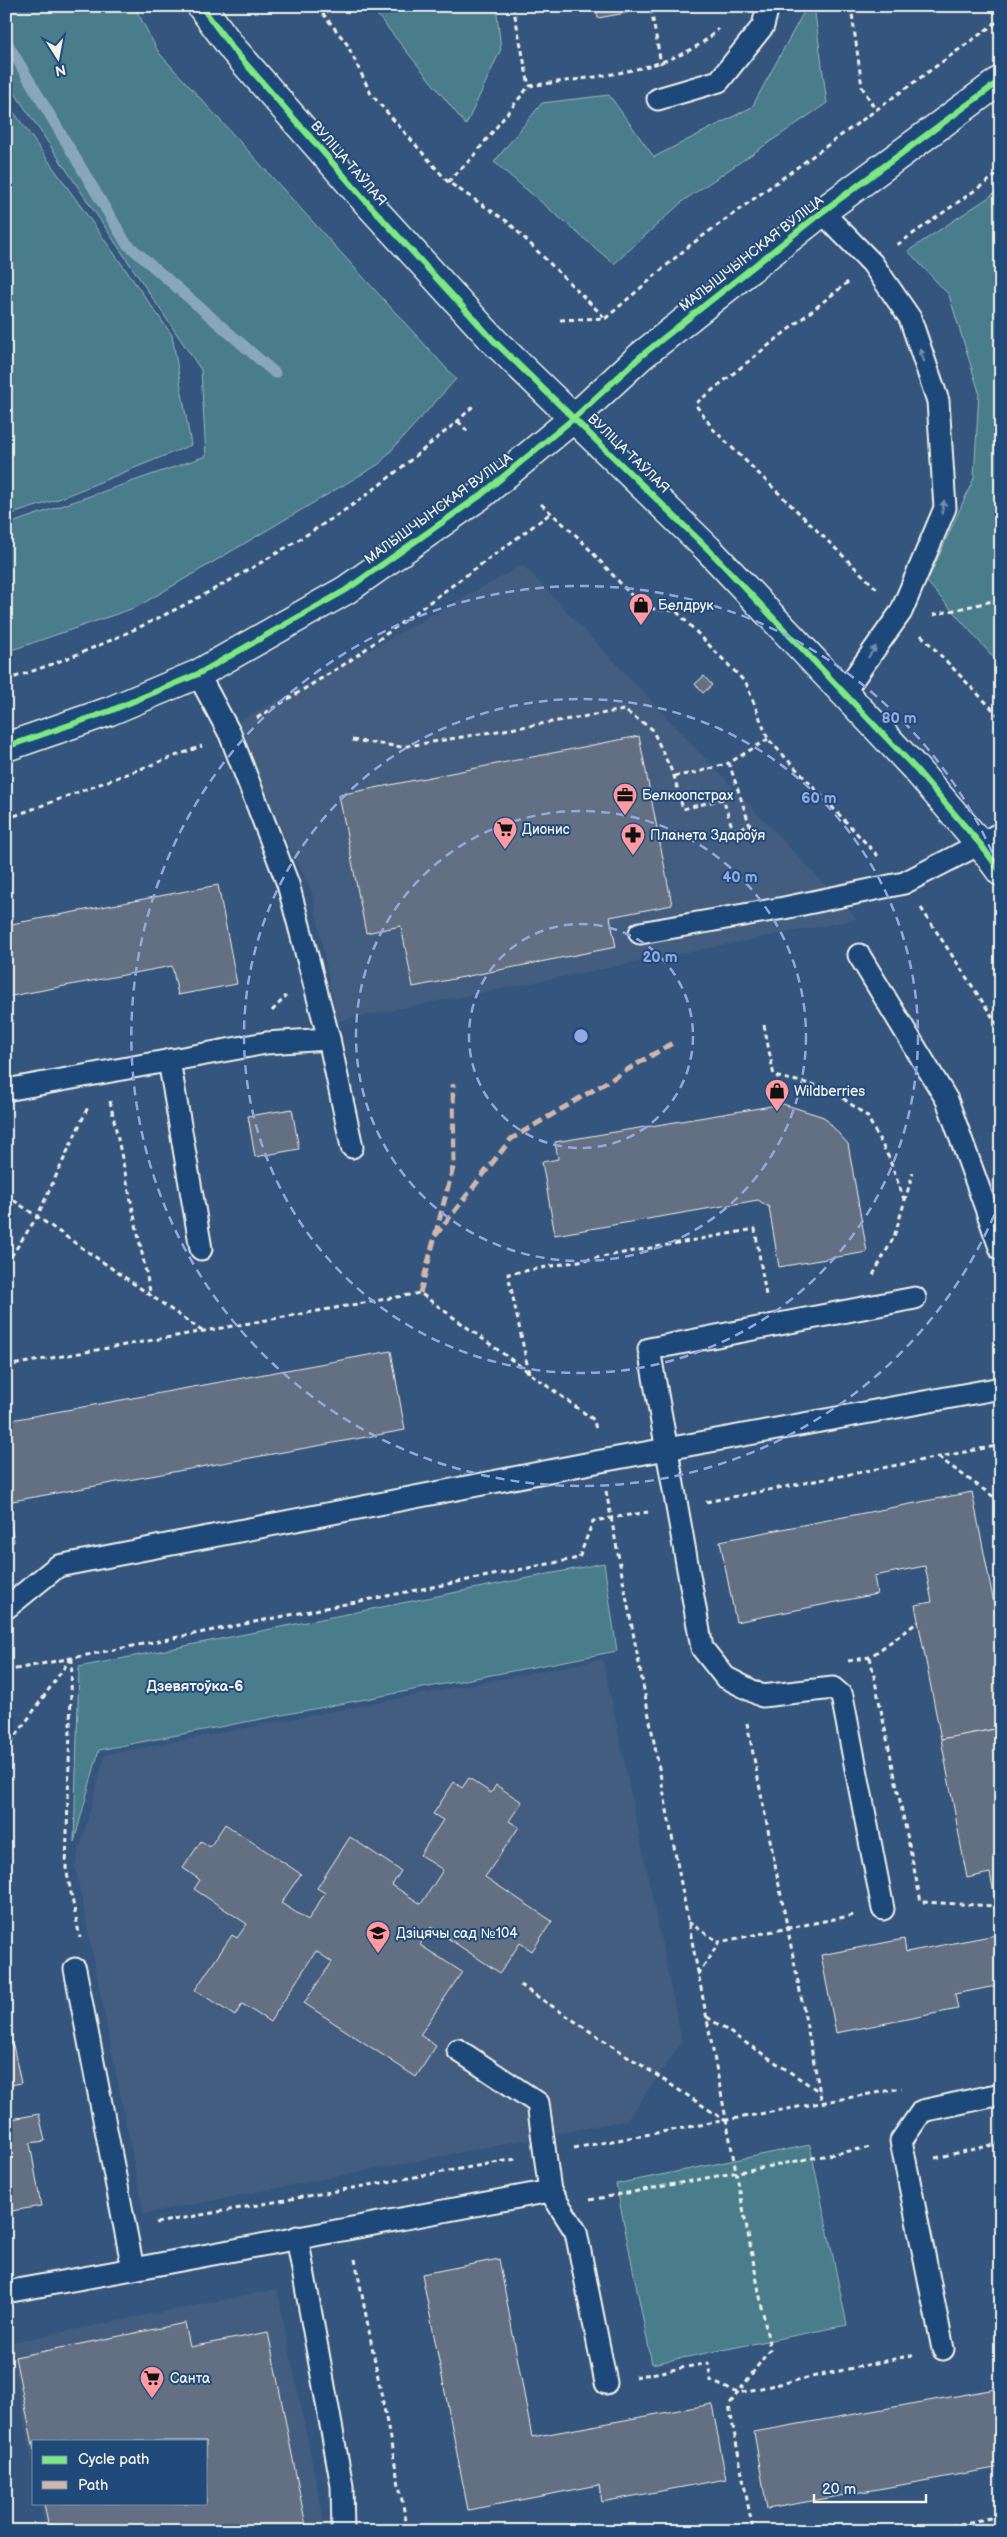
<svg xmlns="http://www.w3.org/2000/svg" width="1007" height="2537" viewBox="0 0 1007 2537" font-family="'Balsamiq Sans',sans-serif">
  <rect width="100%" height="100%" fill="#34557d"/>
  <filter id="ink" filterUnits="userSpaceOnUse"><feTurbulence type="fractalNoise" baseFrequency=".02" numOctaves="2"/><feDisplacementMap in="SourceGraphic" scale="10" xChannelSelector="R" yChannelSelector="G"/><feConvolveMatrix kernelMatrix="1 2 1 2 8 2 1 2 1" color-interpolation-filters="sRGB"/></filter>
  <g filter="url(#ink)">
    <!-- built -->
    <g fill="#425d7f">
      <polygon points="523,565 857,919 337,1021 312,892 229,727"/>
      <polygon points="603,1659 682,2042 627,2120 144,2214 75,1866 105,1755"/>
      <polygon points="277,2289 326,2531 46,2531 40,2503 206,2503 206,2441 34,2441 34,2470 8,2343"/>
    </g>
    <!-- green -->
    <g fill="#487d8b" stroke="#9eb7ba">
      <polygon points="6,6 134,6 159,53 456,379 379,464 137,607 6,652 6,525 206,456 201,370 6,80"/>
      <polygon points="370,6 496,6 501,49 466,125"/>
      <polygon points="807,6 814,6 827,103 683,201 614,264 494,162 542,103 609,95 654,157 752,107"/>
      <polygon points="6,101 172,335 191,445 56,500 6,516"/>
      <polygon points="1001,189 1001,666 927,582 974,478 979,392 949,295 908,251"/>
      <polygon points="604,1563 617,1651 99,1750 74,1842 79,1667"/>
      <polygon points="810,2145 847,2325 652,2364 616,2184"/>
    </g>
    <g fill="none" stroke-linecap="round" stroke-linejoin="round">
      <!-- stream -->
      <polyline stroke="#89a7bc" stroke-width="11" points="6,41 126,243 275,373"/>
    </g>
    <!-- building -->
    <g fill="#646f83" stroke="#f4f1e8">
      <polygon points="595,6 665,6 598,18"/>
      <polygon points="704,676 712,685 703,693 695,684"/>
      <polygon points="639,736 672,905 610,917 616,947 413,987 401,926 366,933 339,795"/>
      <polygon points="218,885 237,984 178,995 172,966 6,997 6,925"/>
      <polygon points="783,1104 824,1117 848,1144 867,1252 779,1267 769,1207 758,1200 555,1235 542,1162 558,1159 555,1142"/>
      <polygon points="292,1109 299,1149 255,1157 248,1116"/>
      <polygon points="391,1351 405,1430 7,1502 14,1542 6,1543 6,1421"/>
      <polygon points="972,1492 1001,1639 1001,1728 941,1739 915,1605 932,1602 925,1566 874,1576 877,1594 736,1622 720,1541"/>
      <polygon points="1001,1728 1001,1929 990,1873 967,1878 941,1739"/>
      <polygon points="469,1778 491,1793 496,1785 522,1802 509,1821 519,1827 485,1877 552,1921 532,1951 520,1943 500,1973 431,1927 420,1945 462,1972 420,2035 436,2046 416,2077 304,2003 332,1962 316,1951 270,2022 242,2004 235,2016 195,1990 232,1935 237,1938 247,1924 194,1889 200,1880 183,1868 201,1841 210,1847 225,1824 301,1874 281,1903 308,1920 325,1893 317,1888 350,1837 401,1871 392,1885 421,1904 443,1870 420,1855 443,1820 433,1814 454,1782 462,1788"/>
      <polygon points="1001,1934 1001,1985 955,1994 958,2009 836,2033 821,1955 904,1939 906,1952"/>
      <polygon points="13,2045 21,2083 6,2086 6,2047"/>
      <polygon points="39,2114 45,2141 30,2143 41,2206 6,2212 6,2120"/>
      <polygon points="499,2259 532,2437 712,2404 726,2479 602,2502 599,2485 468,2510 422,2274"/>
      <polygon points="185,2323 190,2347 268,2332 307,2531 129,2531 48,2524 44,2503 206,2503 206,2441 34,2441 34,2450 15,2357"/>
      <polygon points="1001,2388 1001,2467 767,2509 754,2432"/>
    </g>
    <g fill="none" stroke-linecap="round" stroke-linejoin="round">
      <defs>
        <g id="service">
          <polyline points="658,99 719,81 763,26 768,6"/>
          <polyline points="822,212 872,263 910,318 938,401 945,508 901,612 844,692"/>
          <polyline points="198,674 230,734 288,884 329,1039 352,1147"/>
          <polyline points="640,933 784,908 904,883 1001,833"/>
          <polyline points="859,955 947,1100 1001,1250"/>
          <polyline points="169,1060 201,1249"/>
          <polyline points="6,1090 266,1043 329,1039"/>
          <polyline points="6,1608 58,1566 601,1461 1001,1388"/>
          <polyline points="883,1909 842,1696 833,1688 762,1696 725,1677 702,1648 649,1349 915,1298"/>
          <polyline points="75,1969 133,2269 550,2191 576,2232 606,2383"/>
          <polyline points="458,2050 538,2103 550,2191"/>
          <polyline points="297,2237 342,2486 343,2531"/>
          <polyline points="6,2292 133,2269"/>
          <polyline points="943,2349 901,2141 922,2111 1001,2094"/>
        </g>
        <polyline id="minor" points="6,747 110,711 198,674 346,590 481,495 574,418 641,356 822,212 1001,80"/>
        <polyline id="tertiary" points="201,6 233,49 365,200 494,341 708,549 915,768 981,845 1001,872"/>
      </defs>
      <!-- service casing -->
      <use href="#service" stroke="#f4f1e8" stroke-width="25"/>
      <!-- minor casing -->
      <use href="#minor" stroke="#f4f1e8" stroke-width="31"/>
      <!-- tertiary casing -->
      <use href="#tertiary" stroke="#f4f1e8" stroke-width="31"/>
      <!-- path -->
      <g stroke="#f4f1e8" stroke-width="3" stroke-dasharray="5 4" stroke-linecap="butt">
        <polyline points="317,6 347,44 371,94 448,182 508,222 605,318"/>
        <polyline points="513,6 529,86"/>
        <polyline points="851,6 862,87 875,109"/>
        <polyline points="651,9 661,64"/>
        <path d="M 448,182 L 471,159 L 529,86 C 586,77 677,73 718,29"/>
        <polyline points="897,245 1001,172"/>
        <polyline points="848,282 695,404 713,429 877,589"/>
        <polyline points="560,320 606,318 689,246 1001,19"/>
        <polyline points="458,421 469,433"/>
        <polyline points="541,504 579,538 643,608 676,611 746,683 768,739 879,857"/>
        <polyline points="933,615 1001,599"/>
        <polyline points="921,635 1001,718"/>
        <path d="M 6,680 C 128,641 242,578 348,508 C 386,482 422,450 458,421 L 473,406"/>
        <polyline points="257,718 348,662 551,513"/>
        <polyline points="352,740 402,747 624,710 652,729 674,776 683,809 723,799 733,830 750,826 729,763 768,739"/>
        <polyline points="674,776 695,773 729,763"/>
        <polyline points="6,819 202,746"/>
        <polyline points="921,908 1001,1030"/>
        <polyline points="272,1011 286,996"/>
        <polyline points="764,1025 774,1076 829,1088 867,1116 889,1158 905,1202"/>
        <polyline points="110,1101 151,1296"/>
        <polyline points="6,1195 202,1331"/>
        <polyline points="6,1264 37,1217 88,1107"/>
        <polyline points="873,1275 894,1237 913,1173"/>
        <polyline points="6,1366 420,1293 594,1420 596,1430"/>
        <polyline points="529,1373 508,1274 755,1229 766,1296"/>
        <polyline points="938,1457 1001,1502"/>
        <polyline points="606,1491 770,2349 729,2405 753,2531"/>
        <polyline points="706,1502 1001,1445"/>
        <polyline points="994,1605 1001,1604"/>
        <polyline points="870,1657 921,1902 996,1906"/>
        <polyline points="72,1658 66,1868 80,1938"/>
        <polyline points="848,1661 870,1657 918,1622"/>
        <polyline points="6,1671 579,1558 593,1521 648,1512"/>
        <polyline points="747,1723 822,2103"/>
        <polyline points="6,1750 71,1658"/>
        <polyline points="688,1922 719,1942"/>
        <polyline points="698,1975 719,1942 854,1915"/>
        <polyline points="520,1985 726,2121"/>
        <polyline points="707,2017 820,2092"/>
        <polyline points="574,2148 902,2088"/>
        <polyline points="935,2158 1001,2143"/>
        <polyline points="590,2200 871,2147"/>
        <polyline points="156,2223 516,2159"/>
        <polyline points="355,2259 408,2531"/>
        <polyline points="635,2377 708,2363 711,2381 738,2393 913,2355"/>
        <polyline points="69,2531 70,2526"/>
        <polyline points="924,2531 1001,2516"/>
      </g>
      <!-- service -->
      <use href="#service" stroke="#1f4a7a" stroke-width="21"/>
      <!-- minor -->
      <use href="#minor" stroke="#1f4a7a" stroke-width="28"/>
      <!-- tertiary -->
      <use href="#tertiary" stroke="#1f4a7a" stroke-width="28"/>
      <!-- quiet -->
      <g stroke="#d1b7ad" stroke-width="5" stroke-dasharray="10 5" stroke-linecap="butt">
        <polyline points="435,1236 511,1139 674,1042"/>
        <polyline points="420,1293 454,1164 453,1084"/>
      </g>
      <defs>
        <g id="cycleway">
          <polyline points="201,6 233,49 365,200 494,341 708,549 915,768 981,845 1001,872"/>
          <polyline points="6,747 110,711 198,674 346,590 481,495 574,418 641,356 822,212 1001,80"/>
        </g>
      </defs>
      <!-- cycleway casing -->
      <use href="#cycleway" stroke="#1f4a7a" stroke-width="9"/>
      <!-- cycleway -->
      <use href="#cycleway" stroke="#7ce984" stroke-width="6"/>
    </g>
    <!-- one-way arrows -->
    <defs><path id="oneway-solid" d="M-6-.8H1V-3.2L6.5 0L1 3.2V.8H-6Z" transform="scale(1.25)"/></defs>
    <g fill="#748da6">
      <use href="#oneway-solid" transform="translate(922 355) rotate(-109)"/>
      <use href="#oneway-solid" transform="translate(943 507) rotate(-81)"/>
      <use href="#oneway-solid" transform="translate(872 652) rotate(-55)"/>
    </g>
  </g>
  <!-- distance rings -->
  <g fill="none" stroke="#93a8e1" stroke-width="2.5" stroke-dasharray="9 6">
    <circle cx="581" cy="1036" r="112"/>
    <circle cx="581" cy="1036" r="225"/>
    <circle cx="581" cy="1036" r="337"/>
    <path d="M1000 1201A450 450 0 1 1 1000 871"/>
  </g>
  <!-- icons -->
  <defs>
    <symbol id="shop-pin" viewBox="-11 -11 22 30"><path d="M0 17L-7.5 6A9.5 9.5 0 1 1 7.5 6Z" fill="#ff9aa2" stroke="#1f4a7a"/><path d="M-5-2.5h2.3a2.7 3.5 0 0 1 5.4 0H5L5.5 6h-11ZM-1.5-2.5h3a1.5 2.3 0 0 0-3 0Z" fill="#111"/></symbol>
    <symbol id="office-pin" viewBox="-11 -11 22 30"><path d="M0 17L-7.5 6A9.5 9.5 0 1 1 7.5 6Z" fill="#ff9aa2" stroke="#1f4a7a"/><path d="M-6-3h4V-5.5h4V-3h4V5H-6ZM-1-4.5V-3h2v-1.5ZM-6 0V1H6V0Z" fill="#111"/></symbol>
    <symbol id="supermarket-pin" viewBox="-11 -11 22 30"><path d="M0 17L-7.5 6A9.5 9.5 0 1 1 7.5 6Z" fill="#ff9aa2" stroke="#1f4a7a"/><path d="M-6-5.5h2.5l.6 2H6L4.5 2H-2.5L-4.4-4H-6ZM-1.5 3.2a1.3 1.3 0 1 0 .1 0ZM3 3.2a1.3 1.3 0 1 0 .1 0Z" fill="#111"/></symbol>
    <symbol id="pharmacy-pin" viewBox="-11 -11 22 30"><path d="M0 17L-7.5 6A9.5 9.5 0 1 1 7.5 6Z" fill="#ff9aa2" stroke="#1f4a7a"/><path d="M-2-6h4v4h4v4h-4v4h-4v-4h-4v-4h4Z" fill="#111"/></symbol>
    <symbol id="school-pin" viewBox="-11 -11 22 30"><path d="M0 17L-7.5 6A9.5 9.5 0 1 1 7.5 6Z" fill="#ff9aa2" stroke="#1f4a7a"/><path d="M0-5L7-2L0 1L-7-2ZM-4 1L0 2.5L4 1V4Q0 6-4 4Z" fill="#111"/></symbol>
  </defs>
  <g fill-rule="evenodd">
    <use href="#shop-pin" x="627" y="591" width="28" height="38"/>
    <use href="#office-pin" x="611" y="781" width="28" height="38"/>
    <use href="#supermarket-pin" x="491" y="815" width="28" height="38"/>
    <use href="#pharmacy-pin" x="619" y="821" width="28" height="38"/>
    <use href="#shop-pin" x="763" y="1077" width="28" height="38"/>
    <use href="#school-pin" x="364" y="1919" width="28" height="38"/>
    <use href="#supermarket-pin" x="138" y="2364" width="28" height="38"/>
  </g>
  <g text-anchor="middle" stroke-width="4" stroke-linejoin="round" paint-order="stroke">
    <!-- street labels -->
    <g font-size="14" fill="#f4f1e8" stroke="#1f4a7a">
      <text transform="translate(349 163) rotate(49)" y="5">ВУЛІЦА ТАЎЛАЯ</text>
      <text transform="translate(751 253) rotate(-38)" y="5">МАЛЫШЧЫНСКАЯ ВУЛІЦА</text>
      <text transform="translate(629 453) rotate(44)" y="5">ВУЛІЦА ТАЎЛАЯ</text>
      <text transform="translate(438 508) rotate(-36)" y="5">МАЛЫШЧЫНСКАЯ ВУЛІЦА</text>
    </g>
    <!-- poi labels -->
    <g font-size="14" fill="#f4f1e8" stroke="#1f4a7a" text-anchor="start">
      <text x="658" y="610">Белдрук</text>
      <text x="642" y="800">Белкоопстрах</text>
      <text x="522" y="834">Дионис</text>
      <text x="650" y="840">Планета Здароўя</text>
      <text x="794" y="1096">Wildberries</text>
      <text x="396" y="1938">Дзіцячы сад №104</text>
      <text x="170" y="2383">Санта</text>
    </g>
    <!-- neighbourhood labels -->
    <g font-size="15" font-weight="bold" fill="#f4f1e8" stroke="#1f4a7a">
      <text x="195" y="1691">Дзевятоўка-6</text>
    </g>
  </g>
  <circle cx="581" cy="1036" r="8" fill="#93a8e1" stroke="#1f4a7a" stroke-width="2.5"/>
  <g font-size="15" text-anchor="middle" font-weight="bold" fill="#93a8e1" stroke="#1f4a7a" stroke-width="4" stroke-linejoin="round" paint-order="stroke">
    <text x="899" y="723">80 m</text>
    <text x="819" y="803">60 m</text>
    <text x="740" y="882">40 m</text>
    <text x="660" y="962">20 m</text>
  </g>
  <!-- margin -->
  <rect width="1007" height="2537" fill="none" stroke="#1f4a7a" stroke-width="25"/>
  <rect x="12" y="12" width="982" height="2512" fill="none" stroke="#f4f1e8" stroke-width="2" filter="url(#ink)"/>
  <!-- legend -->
  <rect x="32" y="2440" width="175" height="65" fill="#1f4a7a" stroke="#748da6"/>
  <rect x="42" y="2456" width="25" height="8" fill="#7ce984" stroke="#748da6"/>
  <text x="78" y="2464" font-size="15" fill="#f4f1e8">Cycle path</text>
  <rect x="42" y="2481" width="25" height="8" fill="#d1b7ad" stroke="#748da6"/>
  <text x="78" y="2490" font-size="15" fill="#f4f1e8">Path</text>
  <!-- north arrow -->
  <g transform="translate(58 58) rotate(169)" stroke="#1f4a7a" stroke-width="4" paint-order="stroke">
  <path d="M0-4L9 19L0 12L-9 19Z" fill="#f4f1e8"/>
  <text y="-8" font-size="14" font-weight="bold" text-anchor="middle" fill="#f4f1e8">N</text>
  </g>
  <!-- scale -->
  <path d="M814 2494v8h112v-8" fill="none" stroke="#f4f1e8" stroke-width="2.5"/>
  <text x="822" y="2494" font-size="15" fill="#f4f1e8" stroke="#1f4a7a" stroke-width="4" paint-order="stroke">20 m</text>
</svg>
